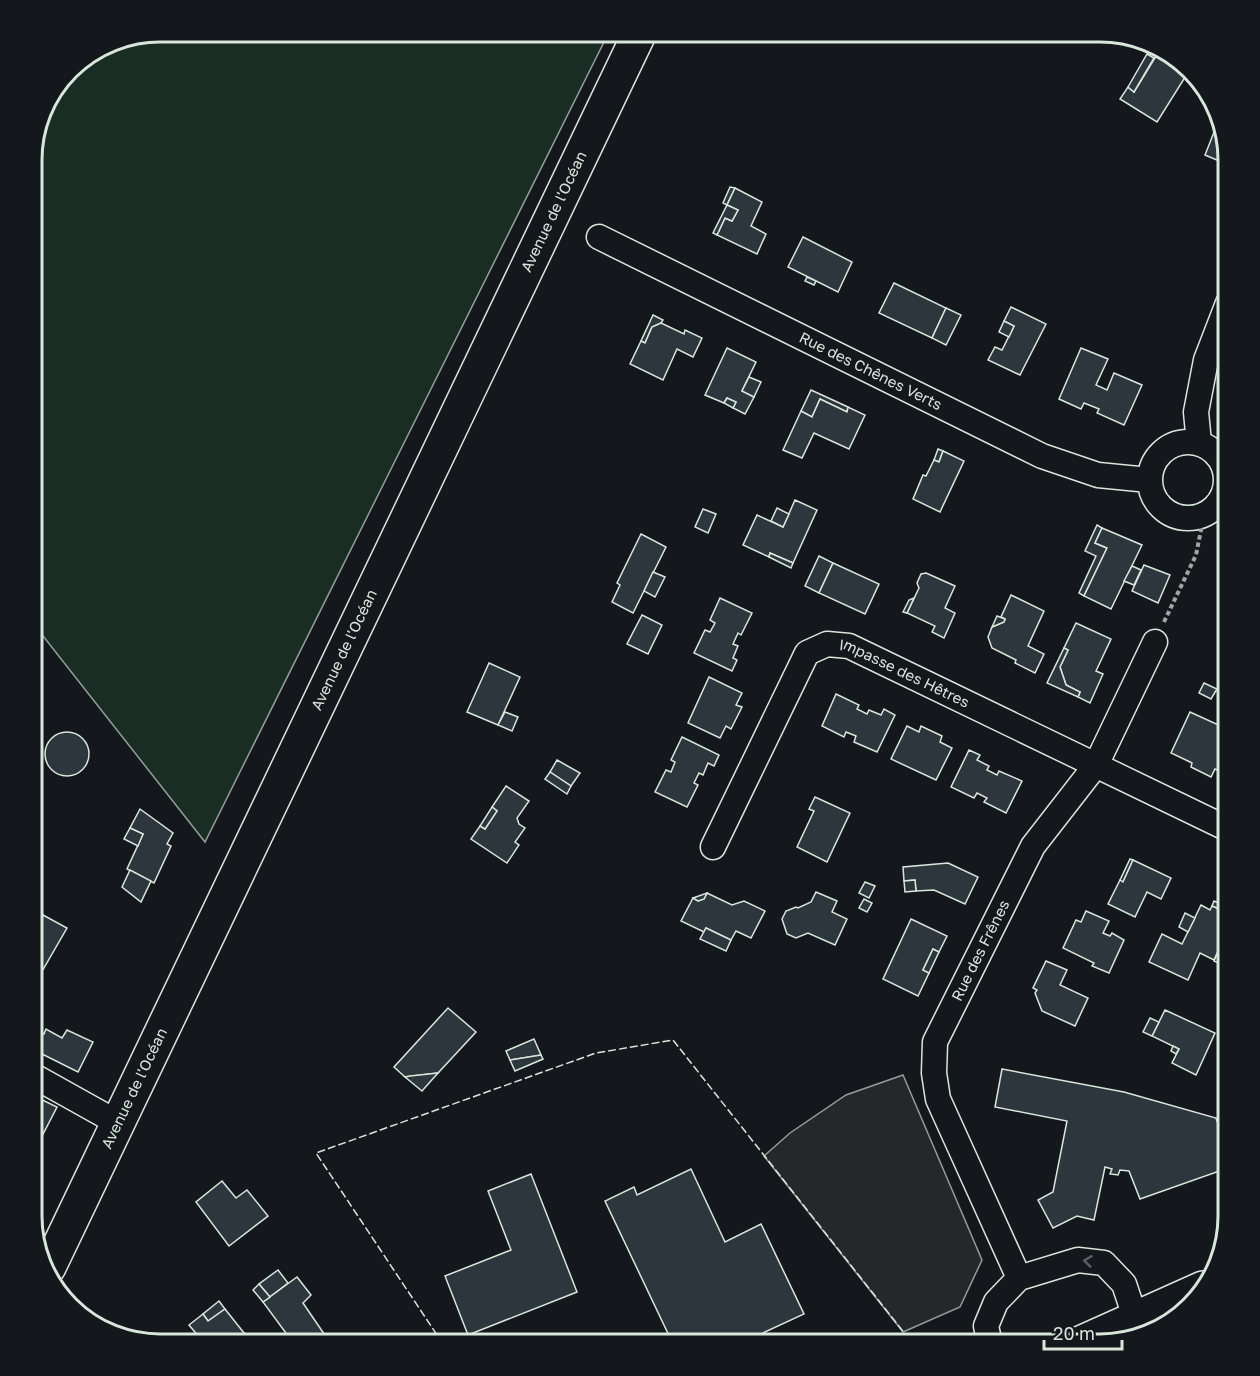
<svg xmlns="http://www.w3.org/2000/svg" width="1260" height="1376" viewBox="0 0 1260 1376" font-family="'Golos Text',sans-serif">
  <rect width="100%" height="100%" fill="#14181c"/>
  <!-- green -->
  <polygon fill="#1a2d24" stroke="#939e99" stroke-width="1.5" points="160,32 609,32 205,842 32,622 32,151 45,103 75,64 111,41"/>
  <!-- parking -->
  <polygon fill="#24282b" stroke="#939e99" stroke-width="1.5" points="903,1075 982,1260 960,1307 903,1332 764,1156 790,1133 846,1095"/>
  <!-- building -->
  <g fill="#2c363c" stroke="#d8e6dc" stroke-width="1.5">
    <polygon points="1161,48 1189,71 1157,122 1120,99 1128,87 1134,92"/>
    <polygon points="1147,54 1154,58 1134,92 1128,87"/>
    <polygon points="1189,71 1199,79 1198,82 1186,76"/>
    <polygon points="1216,127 1227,155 1224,163 1205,155"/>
    <polygon points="730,187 735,188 727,205 723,203"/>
    <polygon points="735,188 762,202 751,226 766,234 757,254 717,235 725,218 732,221 738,210 727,205"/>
    <polygon points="727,205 738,210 732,221 725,218 717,235 713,233"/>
    <polygon points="803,237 852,262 838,292 788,267"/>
    <polygon points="807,277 816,281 814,285 805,281"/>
    <polygon points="894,283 946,308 932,338 879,313"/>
    <polygon points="1011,307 1046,324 1020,375 988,360 995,347 1002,350 1014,326 1004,321"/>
    <polygon points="946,308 961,315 946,345 932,338"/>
    <polygon points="653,315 663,320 661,323 652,327 645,343 641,341"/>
    <polygon points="1004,321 1014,326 1009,337 999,332"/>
    <polygon points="661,323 684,334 685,330 702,338 693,357 677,349 663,380 630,364 641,341 645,343 652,327"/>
    <polygon points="727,348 756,362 742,391 754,397 745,414 733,408 736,402 727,398 724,403 705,395"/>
    <polygon points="1081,348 1108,359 1096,385 1107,390 1114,373 1142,385 1124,425 1097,413 1099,409 1084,403 1081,409 1059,399"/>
    <polygon points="749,377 761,382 754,397 742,391"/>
    <polygon points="811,390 848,407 847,412 820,399 812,417 801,411"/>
    <polygon points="727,398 736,402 733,408 724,403"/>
    <polygon points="820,399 847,412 848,407 865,415 849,449 814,433 802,458 783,450 801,411 812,417"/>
    <polygon points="938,449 943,451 939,462 934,460"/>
    <polygon points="943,451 964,461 940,512 913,499 923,475 926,476 934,460 939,462"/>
    <polygon points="795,500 817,510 793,563 770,553 769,557 743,545 757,515 783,527"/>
    <polygon points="777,508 789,514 783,527 771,521"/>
    <polygon points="703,509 716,514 708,533 695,527"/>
    <polygon points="1097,525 1102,528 1095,543 1107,548 1084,596 1079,593 1096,556 1085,551"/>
    <polygon points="1102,528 1142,545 1111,609 1084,596 1107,548 1095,543"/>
    <polygon points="641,534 666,547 633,613 612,602 620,585 617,583"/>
    <polygon points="770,553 793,563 791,568 769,557"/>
    <polygon points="819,556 833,563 819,593 805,586"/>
    <polygon points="833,563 879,584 865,614 819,593"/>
    <polygon points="1144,565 1170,575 1158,603 1132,591"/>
    <polygon points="1132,566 1141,570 1134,585 1124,581"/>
    <polygon points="653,572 665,577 655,597 644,591"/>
    <polygon points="926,573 955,586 945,608 955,613 944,638 932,632 935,626 907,613 919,588 917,583 921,574"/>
    <polygon points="1011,595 1044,611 1028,646 1044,654 1035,673 1015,663 1016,660 992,648 988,637 992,627 1004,622 1005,619 1001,617"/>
    <polygon points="720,598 752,613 741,635 738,633 733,644 738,646 733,658 737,660 732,671 694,653 705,630 710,632 715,623 710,620"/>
    <polygon points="914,598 907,613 903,612 909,600"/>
    <polygon points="642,615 662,625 648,654 627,644"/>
    <polygon points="997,616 1005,619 1004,622 992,627"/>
    <polygon points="1076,623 1111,639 1096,671 1103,674 1090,703 1078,697 1080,692 1066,685 1060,667 1068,650 1064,648"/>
    <polygon points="1064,648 1068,650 1060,667 1066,685 1080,692 1078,697 1047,683"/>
    <polygon points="489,663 520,677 498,725 467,712"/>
    <polygon points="709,677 742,693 736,705 742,707 731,729 726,726 720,738 688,723"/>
    <polygon points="1204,683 1217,689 1211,699 1199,693"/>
    <polygon points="836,694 859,705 857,709 867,714 869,710 881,715 884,709 895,715 877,752 854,742 856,736 846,732 844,737 822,726"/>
    <polygon points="505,712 518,717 512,731 498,725"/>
    <polygon points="1190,712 1223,727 1219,734 1228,738 1227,774 1215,769 1211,777 1191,767 1192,763 1188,761 1171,753"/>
    <polygon points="907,726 919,732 921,726 942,736 940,742 952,748 936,780 891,759"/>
    <circle cx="67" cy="754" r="22"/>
    <polygon points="682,737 719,755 714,766 708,763 703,775 699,773 694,783 698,785 687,807 655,792 666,770 671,772 675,762 671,760"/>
    <polygon points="969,750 980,755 977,760 989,766 987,770 997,775 999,771 1022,781 1006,813 984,802 987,798 977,793 974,798 951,787"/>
    <polygon points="557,760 580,773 571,786 550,772"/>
    <polygon points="550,772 571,786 567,794 545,779"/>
    <polygon points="506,786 529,801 517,818 519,824 525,828 515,842 519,845 507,863 471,839 480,826 485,829 497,811 492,807"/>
    <polygon points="815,797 850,813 827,862 797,847 814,811 809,809"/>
    <polygon points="492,807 497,811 485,829 480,826"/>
    <polygon points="140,809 173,833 167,844 171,846 154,883 127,869 143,834 130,828"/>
    <polygon points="130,828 143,834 138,846 124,839"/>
    <polygon points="1130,859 1133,860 1123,882 1120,880"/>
    <polygon points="1133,860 1171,878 1161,899 1147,892 1135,917 1108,904 1120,880 1123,882"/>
    <polygon points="948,863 978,877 965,904 934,890 916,891 915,880 904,881 903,867"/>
    <polygon points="130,870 151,881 141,902 122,887"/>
    <polygon points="915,880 916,891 905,892 904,881"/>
    <polygon points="865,882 875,886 869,898 859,893"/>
    <polygon points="816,892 837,901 832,912 847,919 835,945 808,933 796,938 787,934 782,919 786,911 796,907 798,908 811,902"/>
    <polygon points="707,893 732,905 744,901 765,911 751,938 736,931 731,940 706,928 704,932 681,921 693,898 698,901 704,899"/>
    <polygon points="707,893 704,899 698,901 693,898"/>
    <polygon points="864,899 872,903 867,912 859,908"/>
    <polygon points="1214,901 1223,905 1221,910 1212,906"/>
    <polygon points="1201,905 1210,910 1212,906 1228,913 1228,929 1214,960 1200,953 1188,980 1149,962 1162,934 1182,944"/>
    <polygon points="34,910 43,915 32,936 32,915"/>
    <polygon points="1086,911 1109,921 1103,933 1110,936 1112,933 1124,940 1109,973 1092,966 1094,963 1063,948 1076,920 1081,922"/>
    <polygon points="1185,913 1195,918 1188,932 1179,927"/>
    <polygon points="43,915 67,928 37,980 32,977 32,936"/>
    <polygon points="911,919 947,936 939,952 933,949 923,970 929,973 918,996 883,979"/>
    <polygon points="706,928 731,940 726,951 700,939"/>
    <polygon points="1226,935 1228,936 1228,968 1214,961"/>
    <polygon points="933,949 939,952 929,973 923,970"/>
    <polygon points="1046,961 1067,970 1060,985 1088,998 1075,1026 1042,1011 1035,993 1037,990 1033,988"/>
    <polygon points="448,1008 476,1032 438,1073 405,1077 394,1067"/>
    <polygon points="1165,1010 1215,1033 1196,1075 1172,1063 1179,1049 1152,1036"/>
    <polygon points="1150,1018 1159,1022 1152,1036 1143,1032"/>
    <polygon points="34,1029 44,1034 46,1029 62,1038 67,1030 93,1042 78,1072 32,1049 32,1034"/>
    <polygon points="534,1039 541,1055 510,1060 506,1051"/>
    <polygon points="1173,1046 1179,1049 1176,1054 1171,1051"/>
    <polygon points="541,1055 543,1059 515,1071 510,1060"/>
    <polygon points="1002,1069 1124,1092 1216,1118 1218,1124 1228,1122 1228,1168 1140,1199 1129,1171 1120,1170 1118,1175 1110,1174 1112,1169 1105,1167 1094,1220 1077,1216 1053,1228 1038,1200 1053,1192 1067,1121 995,1107"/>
    <polygon points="438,1073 422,1091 405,1077 410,1076"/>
    <polygon points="32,1095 57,1107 40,1140 32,1136"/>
    <polygon points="691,1169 725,1242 761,1224 804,1314 739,1344 673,1344 605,1201 634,1187 637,1195"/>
    <polygon points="531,1174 577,1292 468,1335 445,1276 511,1250 488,1191"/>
    <polygon points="222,1181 236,1198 247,1190 268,1216 229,1246 196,1202"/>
    <polygon points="278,1270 288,1283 270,1297 259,1284"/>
    <polygon points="297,1277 311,1295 303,1303 331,1344 294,1344 263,1302"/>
    <polygon points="259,1284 270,1297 263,1302 253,1290"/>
    <polygon points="219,1301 225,1309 208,1321 203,1314"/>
    <polygon points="225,1309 244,1333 233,1343 234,1344 205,1344 189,1325 203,1314 208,1321"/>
    <polygon points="81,1311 110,1324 106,1332 80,1312"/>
    <polygon points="244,1333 252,1344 234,1344 233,1343"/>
  </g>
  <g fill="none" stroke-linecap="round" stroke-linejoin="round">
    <defs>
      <g id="minor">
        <path id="s1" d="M 599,237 L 1042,456 L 1098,475 L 1149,480"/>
        <circle cx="1188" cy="480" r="38"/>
        <polyline points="1199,443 1196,412 1206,360 1228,303"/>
        <path id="s2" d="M 713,847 L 807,653 L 827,644 L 849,646 L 1228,829"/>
        <polyline points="32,1075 118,1123"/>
        <path id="s3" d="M 1019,1278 L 938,1099 L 934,1073 L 935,1042 L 1033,846 L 1096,765 L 1155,642"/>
        <polyline points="990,1344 986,1326 996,1302 1019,1278 1078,1260 1104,1263 1124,1284 1135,1317"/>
      </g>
      <g id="secondary">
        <path id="s4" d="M 49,1267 L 640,32"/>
        <polyline points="1078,1344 1203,1288"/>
      </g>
    </defs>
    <!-- minor casing -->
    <use href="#minor" stroke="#d8e6dc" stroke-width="27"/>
    <!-- secondary casing -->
    <use href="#secondary" stroke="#d8e6dc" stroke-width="36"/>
    <!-- path -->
    <polyline stroke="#9da8a2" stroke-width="4" stroke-dasharray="4.5 3" stroke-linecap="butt" points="1164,622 1196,555 1204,515"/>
    <!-- minor -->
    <use href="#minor" stroke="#14181c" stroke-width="24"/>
    <!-- secondary -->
    <use href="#secondary" stroke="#14181c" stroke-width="33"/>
    <!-- fence -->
    <polyline stroke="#d8e6dc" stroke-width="1.5" stroke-dasharray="8 3" stroke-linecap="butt" points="443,1344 316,1153 596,1053 673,1040 913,1344"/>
  </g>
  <!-- one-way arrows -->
  <defs><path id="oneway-chevron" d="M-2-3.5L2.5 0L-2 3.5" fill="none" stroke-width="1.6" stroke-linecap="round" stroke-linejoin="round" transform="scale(1.5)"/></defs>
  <use stroke="#59605f" href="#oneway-chevron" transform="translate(1088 1261) rotate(-173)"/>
  <g text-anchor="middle" stroke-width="4.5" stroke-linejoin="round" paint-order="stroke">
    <!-- street labels -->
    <g font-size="15" fill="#d8e6dc" stroke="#14181c">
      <text dy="5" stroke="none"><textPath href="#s4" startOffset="1170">Avenue de l'Océan</textPath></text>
      <text dy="5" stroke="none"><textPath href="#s1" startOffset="303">Rue des Chênes Verts</textPath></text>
      <text dy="5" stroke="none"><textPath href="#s4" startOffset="684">Avenue de l'Océan</textPath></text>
      <text dy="5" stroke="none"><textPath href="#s2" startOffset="321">Impasse des Hêtres</textPath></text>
      <text dy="5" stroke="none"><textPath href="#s3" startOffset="356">Rue des Frênes</textPath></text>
      <text dy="5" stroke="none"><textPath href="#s4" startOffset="198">Avenue de l'Océan</textPath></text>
    </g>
  </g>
  <!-- crop -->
  <path d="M0 0H1260V1376H0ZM160 42H1100A118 118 0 0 1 1218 160V1216A118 118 0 0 1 1100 1334H160A118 118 0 0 1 42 1216V160A118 118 0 0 1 160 42Z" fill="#14181c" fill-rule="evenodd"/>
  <path fill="none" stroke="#d8e6dc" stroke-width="3" d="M160 42H1100A118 118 0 0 1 1218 160V1216A118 118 0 0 1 1100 1334H160A118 118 0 0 1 42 1216V160A118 118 0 0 1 160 42Z"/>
  <!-- scale -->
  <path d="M1044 1340v9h78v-9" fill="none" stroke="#d8e6dc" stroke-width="3"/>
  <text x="1053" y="1340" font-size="18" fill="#d8e6dc" stroke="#14181c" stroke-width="4.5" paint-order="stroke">20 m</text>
</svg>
